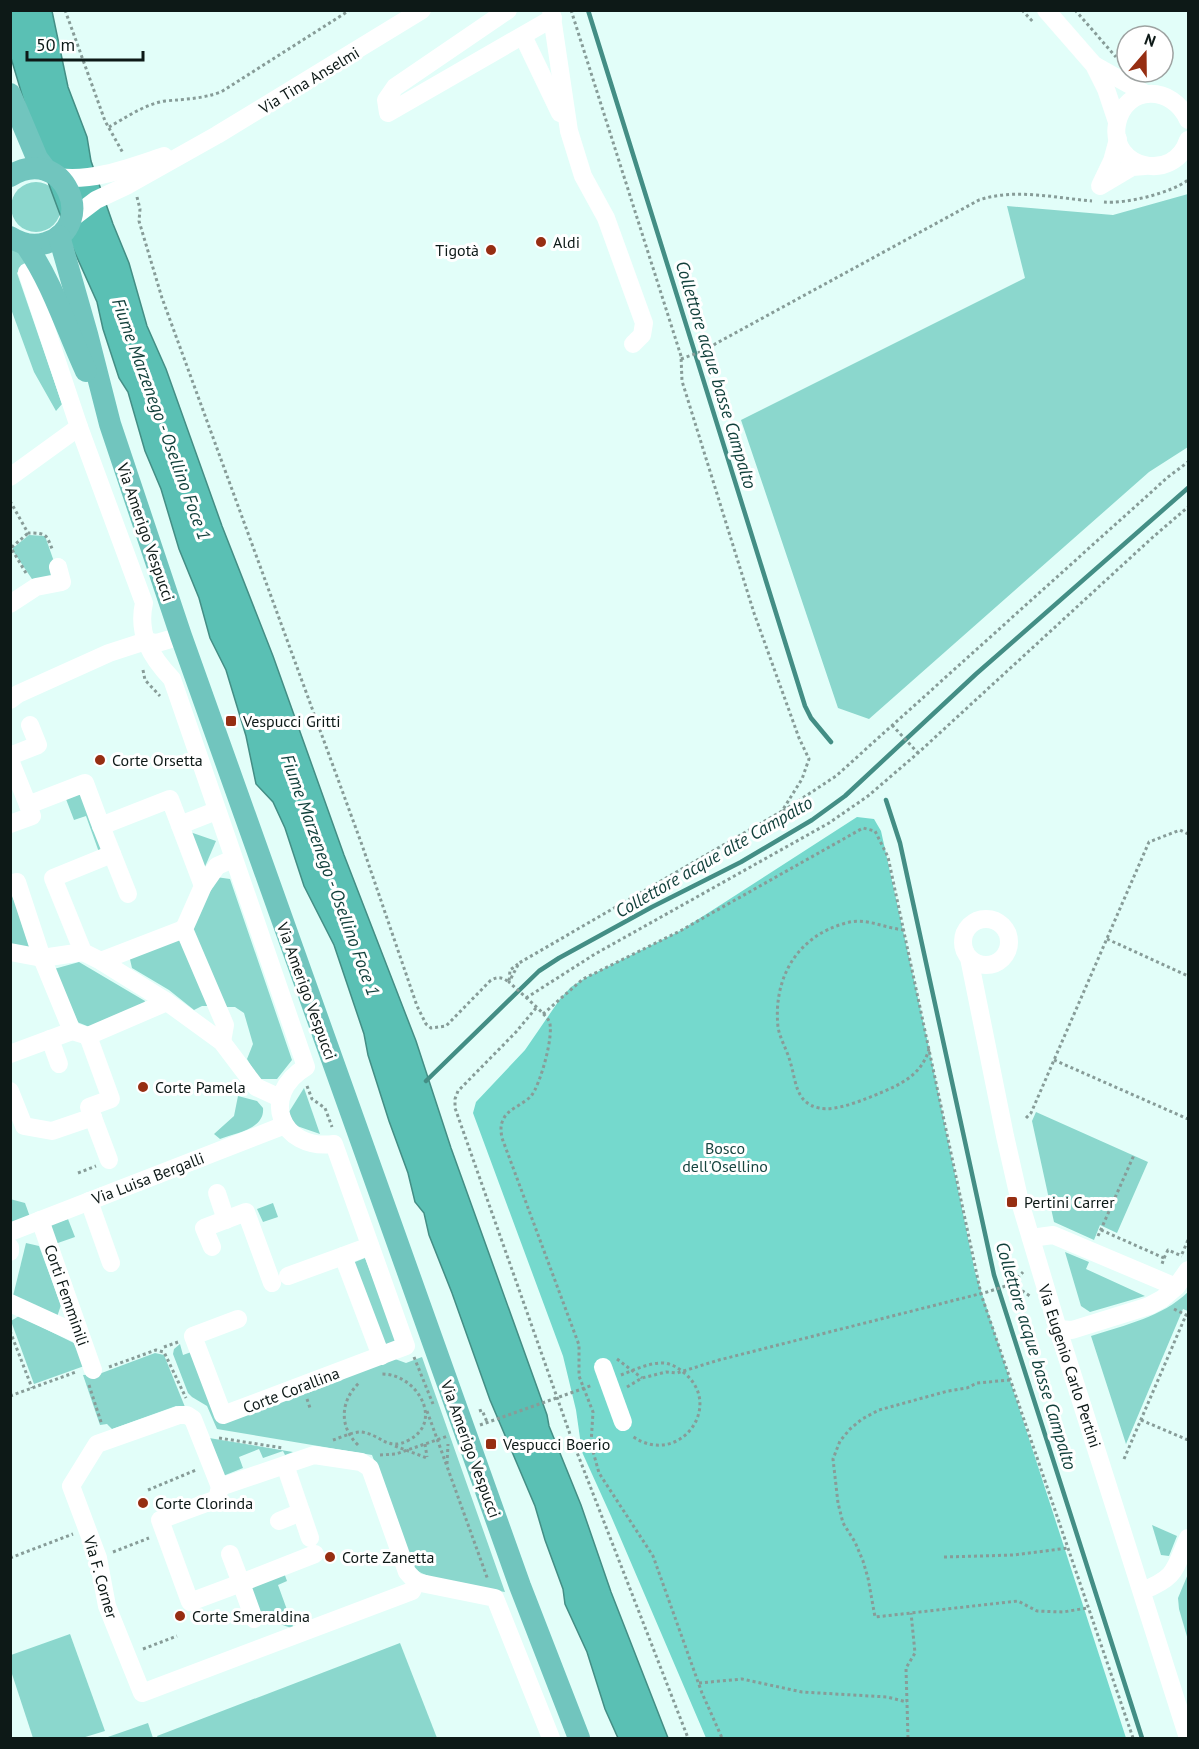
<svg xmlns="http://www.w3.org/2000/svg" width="1199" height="1749" viewBox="0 0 1199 1749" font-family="'PT Sans',sans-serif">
  <rect width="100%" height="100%" fill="#e2fef9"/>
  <!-- green -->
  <g fill="#8bd7cd">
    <circle cx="36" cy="207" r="25"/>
    <polygon points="1188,194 1188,447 1149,472 869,719 838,708 741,420 1025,278 1007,206 1113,215"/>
    <polygon points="11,246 16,249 38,276 19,270 17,273 62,404 56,411 34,372 11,309"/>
    <polygon points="29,535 45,536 58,573 34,582 13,551 13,548"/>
    <polygon points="79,788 104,854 100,855 86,816 74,820 64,794"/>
    <polygon points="190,832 216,841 204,869"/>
    <polygon points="216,877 230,879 292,1060 277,1079 259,1079 247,1059 253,1044 244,1013 235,1007 225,1007 192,928"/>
    <polygon points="10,891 36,952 11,946"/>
    <polygon points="180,938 209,1006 202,1006 194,1010 169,990 132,968 129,955"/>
    <polygon points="79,962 145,1001 143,1007 92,1028 77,1022 54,969"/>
    <polygon points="304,1088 320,1134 294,1125 289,1112"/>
    <path d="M 238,1096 L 257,1101 L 263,1108 C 265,1129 236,1133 220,1139 L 214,1134 L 234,1116 Z"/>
    <polygon points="1036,1112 1148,1162 1117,1233 1100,1225 1094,1240 1054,1222 1032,1121"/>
    <polygon points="10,1199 25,1203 30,1217 11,1224"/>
    <polygon points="273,1203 278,1217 263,1222 257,1209"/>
    <polygon points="68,1219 75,1237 55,1244 49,1225"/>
    <polygon points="26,1243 39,1246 61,1305 57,1317 13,1296"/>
    <polygon points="1065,1252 1089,1262 1086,1269 1145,1296 1090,1312 1081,1306"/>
    <polygon points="365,1258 398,1342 388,1346 381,1341 350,1264"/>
    <path d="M 1188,1292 L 1188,1311 L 1183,1309 L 1126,1444 L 1091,1336 C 1125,1325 1162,1317 1188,1292 Z"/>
    <polygon points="19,1316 80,1346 87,1365 34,1384 11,1321"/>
    <path d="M 180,1344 L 183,1355 L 194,1351 L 216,1413 L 395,1359 L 406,1363 L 422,1357 L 505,1592 C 483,1588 429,1582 414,1568 L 372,1455 L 217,1429 L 207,1406 L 192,1397 L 188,1393 L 173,1354 L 174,1349 Z"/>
    <polygon points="155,1353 164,1355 185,1407 176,1406 112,1429 107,1424 100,1425 83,1375 99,1374"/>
    <polygon points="209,1438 293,1452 285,1455 283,1451 263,1458 259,1449 239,1457 243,1468 223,1476"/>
    <polygon points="1152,1525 1177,1536 1169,1556 1161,1555"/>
    <polygon points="283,1570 287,1581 278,1585 294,1629 257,1616 245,1584"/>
    <polygon points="1188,1574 1188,1640 1179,1609 1178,1598"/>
    <polygon points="70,1634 105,1731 82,1738 33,1738 11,1671 11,1655"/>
    <polygon points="400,1643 437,1738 158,1738 157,1736"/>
    <polygon points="148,1723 153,1738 105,1738"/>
  </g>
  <!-- forest -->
  <polygon fill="#75d9cd" points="857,817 874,819 881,831 929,1048 975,1272 1126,1738 706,1738 611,1516 582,1452 576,1410 563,1356 473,1113 476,1102 525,1050 560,999 571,987 587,977 680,931"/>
  <!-- water -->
  <polygon fill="#5ac0b4" stroke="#438e85" stroke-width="1.5" points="10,11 52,11 68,87 87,137 91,161 113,224 129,263 147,326 166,369 222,526 273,656 344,855 416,1041 451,1148 547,1415 549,1426 581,1505 611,1592 668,1738 618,1738 605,1709 587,1652 565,1604 563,1589 545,1540 535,1506 490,1400 452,1293 429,1235 424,1213 415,1202 408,1173 389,1121 368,1055 364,1034 334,945 304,886 285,828 273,802 256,784 246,736 226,670 210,638 199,598 179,549 161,489 145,451 128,392 119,378 103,329 97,302 71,244 48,182 11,58"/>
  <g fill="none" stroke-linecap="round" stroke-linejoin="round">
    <!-- stream -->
    <g stroke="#438e85" stroke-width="4.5">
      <polyline points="588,10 805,706 811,718 831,742"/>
      <polyline points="886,800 900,843 994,1275 1142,1738"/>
      <polyline points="426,1081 539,971 559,958 652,907 741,862 812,820 845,796 976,674 1188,488"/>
    </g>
    <!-- path -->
    <g stroke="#879c98" stroke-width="3" stroke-dasharray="3 3" stroke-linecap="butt">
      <polyline points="65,10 105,121 123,153"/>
      <path d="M 571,10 L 681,356 L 682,381 L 754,613 L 799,738 L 809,759 L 802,779 L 782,811 L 519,963 L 509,982 C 518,991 544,1012 549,1021 C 555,1033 540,1086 531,1096 C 523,1105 507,1109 503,1120 C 500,1126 501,1132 502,1138 L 579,1345 L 579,1376 L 593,1412 L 591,1444 L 599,1473 L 653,1556 L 702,1693 L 722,1738"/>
      <polyline points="1022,10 1034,23"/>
      <polyline points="1075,10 1116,57"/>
      <path d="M 109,127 C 125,118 145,104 165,101 C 186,99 201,99 221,92 L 350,10"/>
      <path d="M 137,197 L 140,209 L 139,221 L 162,298 L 362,845 L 417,1006 L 426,1024 L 431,1028 L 446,1026 L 490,981 C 497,976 502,977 509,982 L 510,970 L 518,964"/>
      <path d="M 1104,202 C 1126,204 1171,193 1188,180"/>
      <path d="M 681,359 L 711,348 L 715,344 L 979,200 C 1014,188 1056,198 1092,201"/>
      <path d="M 10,501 L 28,533 C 47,533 46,534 53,551"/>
      <polyline points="26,573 11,548 28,533"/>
      <polyline points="143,670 145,680 160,696"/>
      <polyline points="892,725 918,753"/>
      <polyline points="783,811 836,776 1168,477 1188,462"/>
      <path d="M 904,930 C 884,928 865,917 846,923 C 797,936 773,978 778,1027 C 780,1039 787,1050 790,1061 C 796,1080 795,1103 819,1108 C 835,1112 866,1099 880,1093 C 902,1084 922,1074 929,1049"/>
      <polyline points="1107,939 1188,976"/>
      <polyline points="526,998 595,954 829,823 868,796 918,753 1153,537 1188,507"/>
      <polyline points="536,1008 516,1032 458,1091 455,1099 455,1108 571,1437 688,1738"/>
      <polyline points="543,1014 583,979 680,931 863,828 875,831 888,857 981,1294 1133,1738"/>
      <polyline points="1054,1060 1188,1119"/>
      <polyline points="307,1086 312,1099 325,1108 332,1127"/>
      <polyline points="1026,1118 1031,1113 1149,842 1180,830 1188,834"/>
      <polyline points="78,1173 96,1166"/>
      <polyline points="1101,1230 1164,1258 1162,1264"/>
      <polyline points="1098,1236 1134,1155"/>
      <polyline points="1182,1254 1188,1240"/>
      <polyline points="1164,1258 1168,1250 1182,1256"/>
      <polyline points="1012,1284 1030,1296"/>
      <polyline points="1174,1309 1188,1316"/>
      <polyline points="10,1331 32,1388"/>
      <polyline points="164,1347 178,1342"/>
      <polyline points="414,1357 433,1404"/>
      <polyline points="617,1359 642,1378"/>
      <polyline points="109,1367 156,1350 164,1352 186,1398"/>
      <path d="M 621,1375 C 634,1370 648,1363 662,1363 C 670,1363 677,1367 683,1372 C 726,1405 679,1469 632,1436"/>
      <polyline points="1010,1380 977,1383 967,1388 948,1391 879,1410 862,1419 850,1429 840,1441 833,1459 838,1503 843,1523 855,1542 863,1561 868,1578 875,1617 1018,1601 1037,1611 1063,1612 1087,1608"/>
      <polyline points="89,1385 102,1425"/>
      <polyline points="627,1387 642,1378 666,1372 677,1373 719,1360 987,1292 1012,1284 1023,1272"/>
      <polyline points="10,1396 76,1372"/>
      <polyline points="307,1399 310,1408"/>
      <polyline points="427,1411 488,1580"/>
      <polyline points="479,1411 482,1410 487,1422"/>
      <polyline points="1141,1420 1188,1440"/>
      <polyline points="480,1425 593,1385"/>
      <polyline points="219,1438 283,1448"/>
      <path d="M 333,1440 C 342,1437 352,1432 361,1432 C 381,1434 387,1452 409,1440 C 445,1421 416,1373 381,1374"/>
      <polyline points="425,1444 427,1457"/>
      <path d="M 358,1445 C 339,1427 340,1401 359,1383"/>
      <polyline points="395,1446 427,1458"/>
      <polyline points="380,1455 396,1454 448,1436"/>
      <polyline points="1124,1459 1186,1315"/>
      <polyline points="447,1464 448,1444"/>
      <polyline points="148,1490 196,1470"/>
      <polyline points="113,1552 149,1538"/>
      <polyline points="944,1557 1014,1555 1068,1548"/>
      <polyline points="10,1558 73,1534"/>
      <polyline points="143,1649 177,1636"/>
      <polyline points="699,1683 742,1679 802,1692 887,1697 907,1702"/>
      <polyline points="908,1738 906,1668 915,1653 911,1613"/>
    </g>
    <!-- minor -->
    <g stroke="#fff" stroke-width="18">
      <polyline points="508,10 395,87 386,100 388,113 553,18"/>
      <polyline points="551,10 569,131 583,176 606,218 644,323 642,335 633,344"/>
      <polyline points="1046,10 1094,65 1106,89 1117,122"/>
      <polyline points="523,36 560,113"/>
      <polyline points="1096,66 1146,94"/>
      <path d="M 1188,120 C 1173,85 1125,84 1117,124 C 1109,168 1174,184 1188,140"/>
      <polyline points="1118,139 1112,161 1100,186 1132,167 1145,166"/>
      <path d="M 58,177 C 93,182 131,167 164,156"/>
      <polyline points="71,219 96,200 128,185 217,135 422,10"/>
      <path d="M 27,272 L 79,427 L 144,603 C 137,634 151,657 172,679 L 306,1067 C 259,1095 280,1151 334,1144 L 406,1346 L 223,1415 L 193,1336 L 238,1319"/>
      <polyline points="10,477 79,427"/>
      <polyline points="10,604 36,587 62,582 58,567"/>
      <polyline points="10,700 18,694 109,653 146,641 157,643 181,636"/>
      <polyline points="10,756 38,745 30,725"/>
      <polyline points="10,760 28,805 85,783 101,826"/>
      <polyline points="10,824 32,816 28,805"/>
      <polyline points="180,825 216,811"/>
      <polyline points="10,884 17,882 42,958 72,1031 88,1036 167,1002"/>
      <polyline points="128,894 101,826 170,799 203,886"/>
      <circle cx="986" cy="942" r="23"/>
      <polyline points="10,952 42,958 83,952 101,961 167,1002 222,1042 256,1087 280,1098"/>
      <polyline points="83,952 53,878 112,854"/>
      <polyline points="969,958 1005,1136 1020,1202 1058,1329 1188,1738"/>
      <polyline points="101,961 184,929"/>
      <polyline points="88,1036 111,1099 89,1107 109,1160"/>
      <polyline points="50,1039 59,1064"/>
      <polyline points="222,1042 225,1025 184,929 203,886 217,866 233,859"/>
      <polyline points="10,1054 72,1031"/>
      <polyline points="10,1091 24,1126 52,1131 93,1117"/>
      <polyline points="217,1193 226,1220"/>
      <polyline points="89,1201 111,1263"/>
      <polyline points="40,1220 93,1370"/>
      <polyline points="10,1232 285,1125"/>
      <polyline points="1031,1238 1053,1235 1176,1287"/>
      <polyline points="370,1246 343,1256 381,1356"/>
      <polyline points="10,1247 10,1252"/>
      <polyline points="212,1247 204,1228 246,1212 272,1283"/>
      <polyline points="288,1276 343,1256"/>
      <polyline points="10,1303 80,1335"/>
      <polyline points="1058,1329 1072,1330 1149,1306 1162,1299 1176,1287 1188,1270"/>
      <polyline points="603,1367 623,1422"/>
      <polyline points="285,1465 310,1538"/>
      <polyline points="220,1487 217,1499 160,1520 190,1602 241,1583 230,1554"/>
      <polyline points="279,1521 301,1512"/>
      <polyline points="416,1582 412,1591 142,1693 107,1606 98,1558 71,1486 97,1444 179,1415 187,1415 193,1419 220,1487 314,1455 361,1462 370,1468 407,1572 416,1582 495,1598 551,1738"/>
      <path d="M 1142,1591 C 1177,1577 1174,1570 1188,1538"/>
      <polyline points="254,1619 241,1583 315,1554"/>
    </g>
    <!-- major -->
    <g stroke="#71c5be" stroke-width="22">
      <polyline points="10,94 37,158 46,170"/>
      <path d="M 10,176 C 64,143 99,226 46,243 C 33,247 21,244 10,237"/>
      <polyline points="59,236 87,334 110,424 181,636 520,1586 579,1738"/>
      <path d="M 26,245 C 53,284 66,328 86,371"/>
    </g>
  </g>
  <!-- markers -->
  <g fill="#962e12" stroke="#fff" stroke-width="2">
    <circle cx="541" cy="242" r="6"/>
    <circle cx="491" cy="250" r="6"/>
    <rect x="225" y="715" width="12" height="12" rx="3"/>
    <circle cx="100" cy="760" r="6"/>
    <circle cx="143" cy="1087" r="6"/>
    <rect x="1006" y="1196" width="12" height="12" rx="3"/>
    <rect x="485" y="1438" width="12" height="12" rx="3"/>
    <circle cx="143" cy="1503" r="6"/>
    <circle cx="330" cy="1557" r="6"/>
    <circle cx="180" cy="1616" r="6"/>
  </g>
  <g text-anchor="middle" stroke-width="6" stroke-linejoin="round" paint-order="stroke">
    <!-- street labels -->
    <g font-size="16" fill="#0d1917" stroke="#fff">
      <text transform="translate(309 80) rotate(-31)" y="6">Via Tina Anselmi</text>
      <text transform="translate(146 532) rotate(71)" y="6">Via Amerigo Vespucci</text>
      <text transform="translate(307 991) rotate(70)" y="6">Via Amerigo Vespucci</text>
      <text transform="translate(148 1178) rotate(-21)" y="6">Via Luisa Bergalli</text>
      <text transform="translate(67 1295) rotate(71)" y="6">Corti Femminili</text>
      <text transform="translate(1070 1366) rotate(72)" y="6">Via Eugenio Carlo Pertini</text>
      <text transform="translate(291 1390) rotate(-21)" y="6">Corte Corallina</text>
      <text transform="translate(471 1449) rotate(70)" y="6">Via Amerigo Vespucci</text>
      <text transform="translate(101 1577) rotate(74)" y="6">Via F. Corner</text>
    </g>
    <!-- poi labels -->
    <g font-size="16" fill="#0d1917" stroke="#fff" text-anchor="start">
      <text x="553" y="248">Aldi</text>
      <text x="479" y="256" text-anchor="end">Tigotà</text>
      <text x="243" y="727">Vespucci Gritti</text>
      <text x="112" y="766">Corte Orsetta</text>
      <text x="155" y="1093">Corte Pamela</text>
      <text x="1024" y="1208">Pertini Carrer</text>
      <text x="503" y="1450">Vespucci Boerio</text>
      <text x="155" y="1509">Corte Clorinda</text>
      <text x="342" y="1563">Corte Zanetta</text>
      <text x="192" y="1622">Corte Smeraldina</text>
    </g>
    <!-- park labels -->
    <g font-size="16" fill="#184641" stroke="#fff">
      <text x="725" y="1154">Bosco<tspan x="725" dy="18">dell'Osellino</tspan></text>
    </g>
    <!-- water labels -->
    <g font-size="18" font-style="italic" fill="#103f3a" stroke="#fff">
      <text transform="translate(716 375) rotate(73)" y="6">Collettore acque basse Campalto</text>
      <text transform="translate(161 419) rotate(70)" y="6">Fiume Marzenego - Osellino Foce 1</text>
      <text transform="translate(714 857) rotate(-30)" y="6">Collettore acque alte Campalto</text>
      <text transform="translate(330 875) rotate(70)" y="6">Fiume Marzenego - Osellino Foce 1</text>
      <text transform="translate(1036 1356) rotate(73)" y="6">Collettore acque basse Campalto</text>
    </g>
  </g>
  <!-- border -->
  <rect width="1199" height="1749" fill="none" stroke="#0d1917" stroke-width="24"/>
  <!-- north arrow -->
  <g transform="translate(1145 54) rotate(20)"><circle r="28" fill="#ffffff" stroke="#9ea3a2" stroke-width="1.5"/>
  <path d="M0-4.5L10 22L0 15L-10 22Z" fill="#962e12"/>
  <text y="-9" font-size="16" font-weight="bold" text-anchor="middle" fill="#0d1917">N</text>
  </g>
  <!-- scale -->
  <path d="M27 51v9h116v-9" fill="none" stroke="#0d1917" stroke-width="3"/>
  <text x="36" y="51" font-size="18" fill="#0d1917" stroke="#ffffff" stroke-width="4.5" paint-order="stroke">50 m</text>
</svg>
